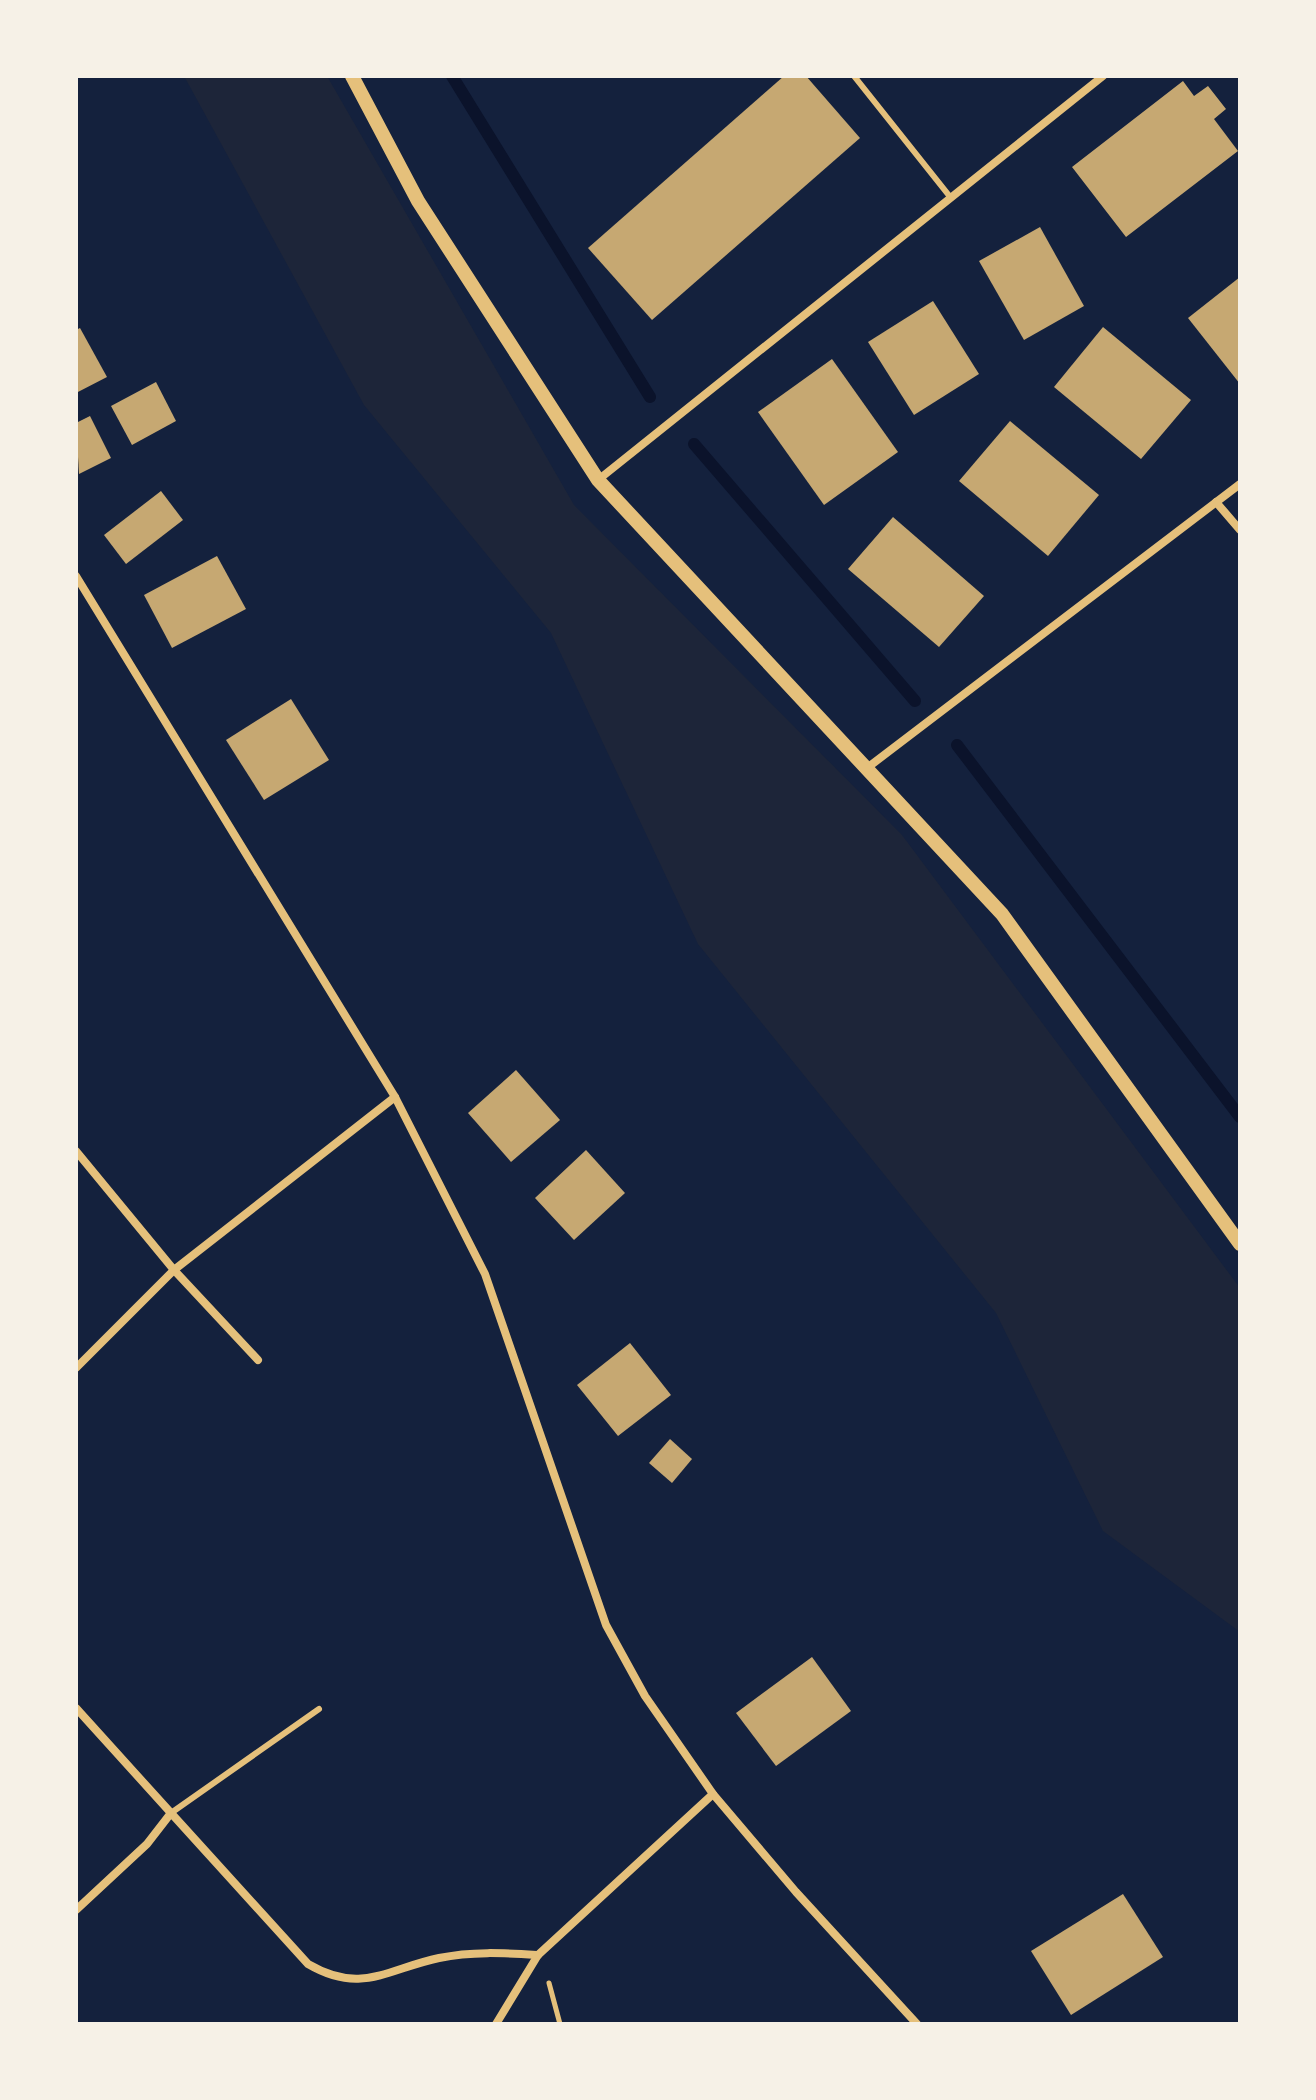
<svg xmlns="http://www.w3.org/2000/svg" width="1316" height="2100" viewBox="0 0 1316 2100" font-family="'Archivo Narrow',sans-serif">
  <rect width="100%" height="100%" fill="#14213d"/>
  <!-- green -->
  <polygon fill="#1d2539" points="184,76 327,76 574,505 902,835 1240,1288 1240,1632 1103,1531 996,1313 698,944 551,633 364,405"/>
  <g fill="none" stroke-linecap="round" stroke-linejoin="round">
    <!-- stream -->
    <g stroke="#0b132b" stroke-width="12">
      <polyline points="452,76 650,397"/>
      <polyline points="694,444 915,701"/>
      <polyline points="957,745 1240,1117"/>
    </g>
  </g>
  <!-- building -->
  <g fill="#c6a872">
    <polygon points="784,76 806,76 860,138 652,320 588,248"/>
    <polygon points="1183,81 1194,96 1208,86 1226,109 1214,119 1238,151 1126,237 1072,167"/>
    <polygon points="1040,227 1084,306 1024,340 979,261"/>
    <polygon points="1240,277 1240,384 1188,318"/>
    <polygon points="933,301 979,374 914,415 868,342"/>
    <polygon points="1103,327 1191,400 1141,459 1054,387"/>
    <polygon points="80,328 107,377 76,393 76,330"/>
    <polygon points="832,359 898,452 824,505 758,412"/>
    <polygon points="156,382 176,421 132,445 111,406"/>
    <polygon points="90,416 111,458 79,474 76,423"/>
    <polygon points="1010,421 1099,495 1048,556 959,481"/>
    <polygon points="161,491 183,520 126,564 104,535"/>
    <polygon points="893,517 984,596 939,647 848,569"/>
    <polygon points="217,556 246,609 172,648 144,595"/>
    <polygon points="291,699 329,760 264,800 226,740"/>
    <polygon points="516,1070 560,1120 511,1162 468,1113"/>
    <polygon points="586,1150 625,1193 574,1240 535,1198"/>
    <polygon points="630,1343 671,1395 618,1436 577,1385"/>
    <polygon points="670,1439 692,1459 672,1483 649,1463"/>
    <polygon points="812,1657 851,1711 776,1766 736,1713"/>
    <polygon points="1123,1894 1163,1957 1071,2015 1031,1951"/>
  </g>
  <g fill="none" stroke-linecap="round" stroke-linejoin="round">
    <!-- path -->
    <polyline stroke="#e5c07b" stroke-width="5" points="549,1983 560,2024"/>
    <!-- service -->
    <g stroke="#e5c07b" stroke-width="6">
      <polyline points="854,76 951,198"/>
      <polyline points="171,1813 319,1709"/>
    </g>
    <!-- minor -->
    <g stroke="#e5c07b" stroke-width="8">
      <polyline points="598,480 1103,76"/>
      <polyline points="1216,502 1240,530"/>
      <polyline points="76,576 395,1097 485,1274 606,1625 645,1696 713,1794 796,1892 917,2024"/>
      <polyline points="867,768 1240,484"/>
      <polyline points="76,1151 174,1270 258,1360"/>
      <polyline points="76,1368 174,1270 395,1097"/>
      <polyline points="76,1708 171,1813 147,1844 76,1910"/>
      <path d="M 171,1813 L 308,1964 C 361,1995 387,1969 439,1958 C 472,1951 504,1953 538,1955"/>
      <polyline points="496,2024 538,1955 713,1794"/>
    </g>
    <!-- tertiary -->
    <polyline stroke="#e5c07b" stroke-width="14" points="352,76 418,201 598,480 1002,914 1240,1244"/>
  </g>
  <!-- border -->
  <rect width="1316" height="2100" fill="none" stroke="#f6f1e7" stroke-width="156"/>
</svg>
